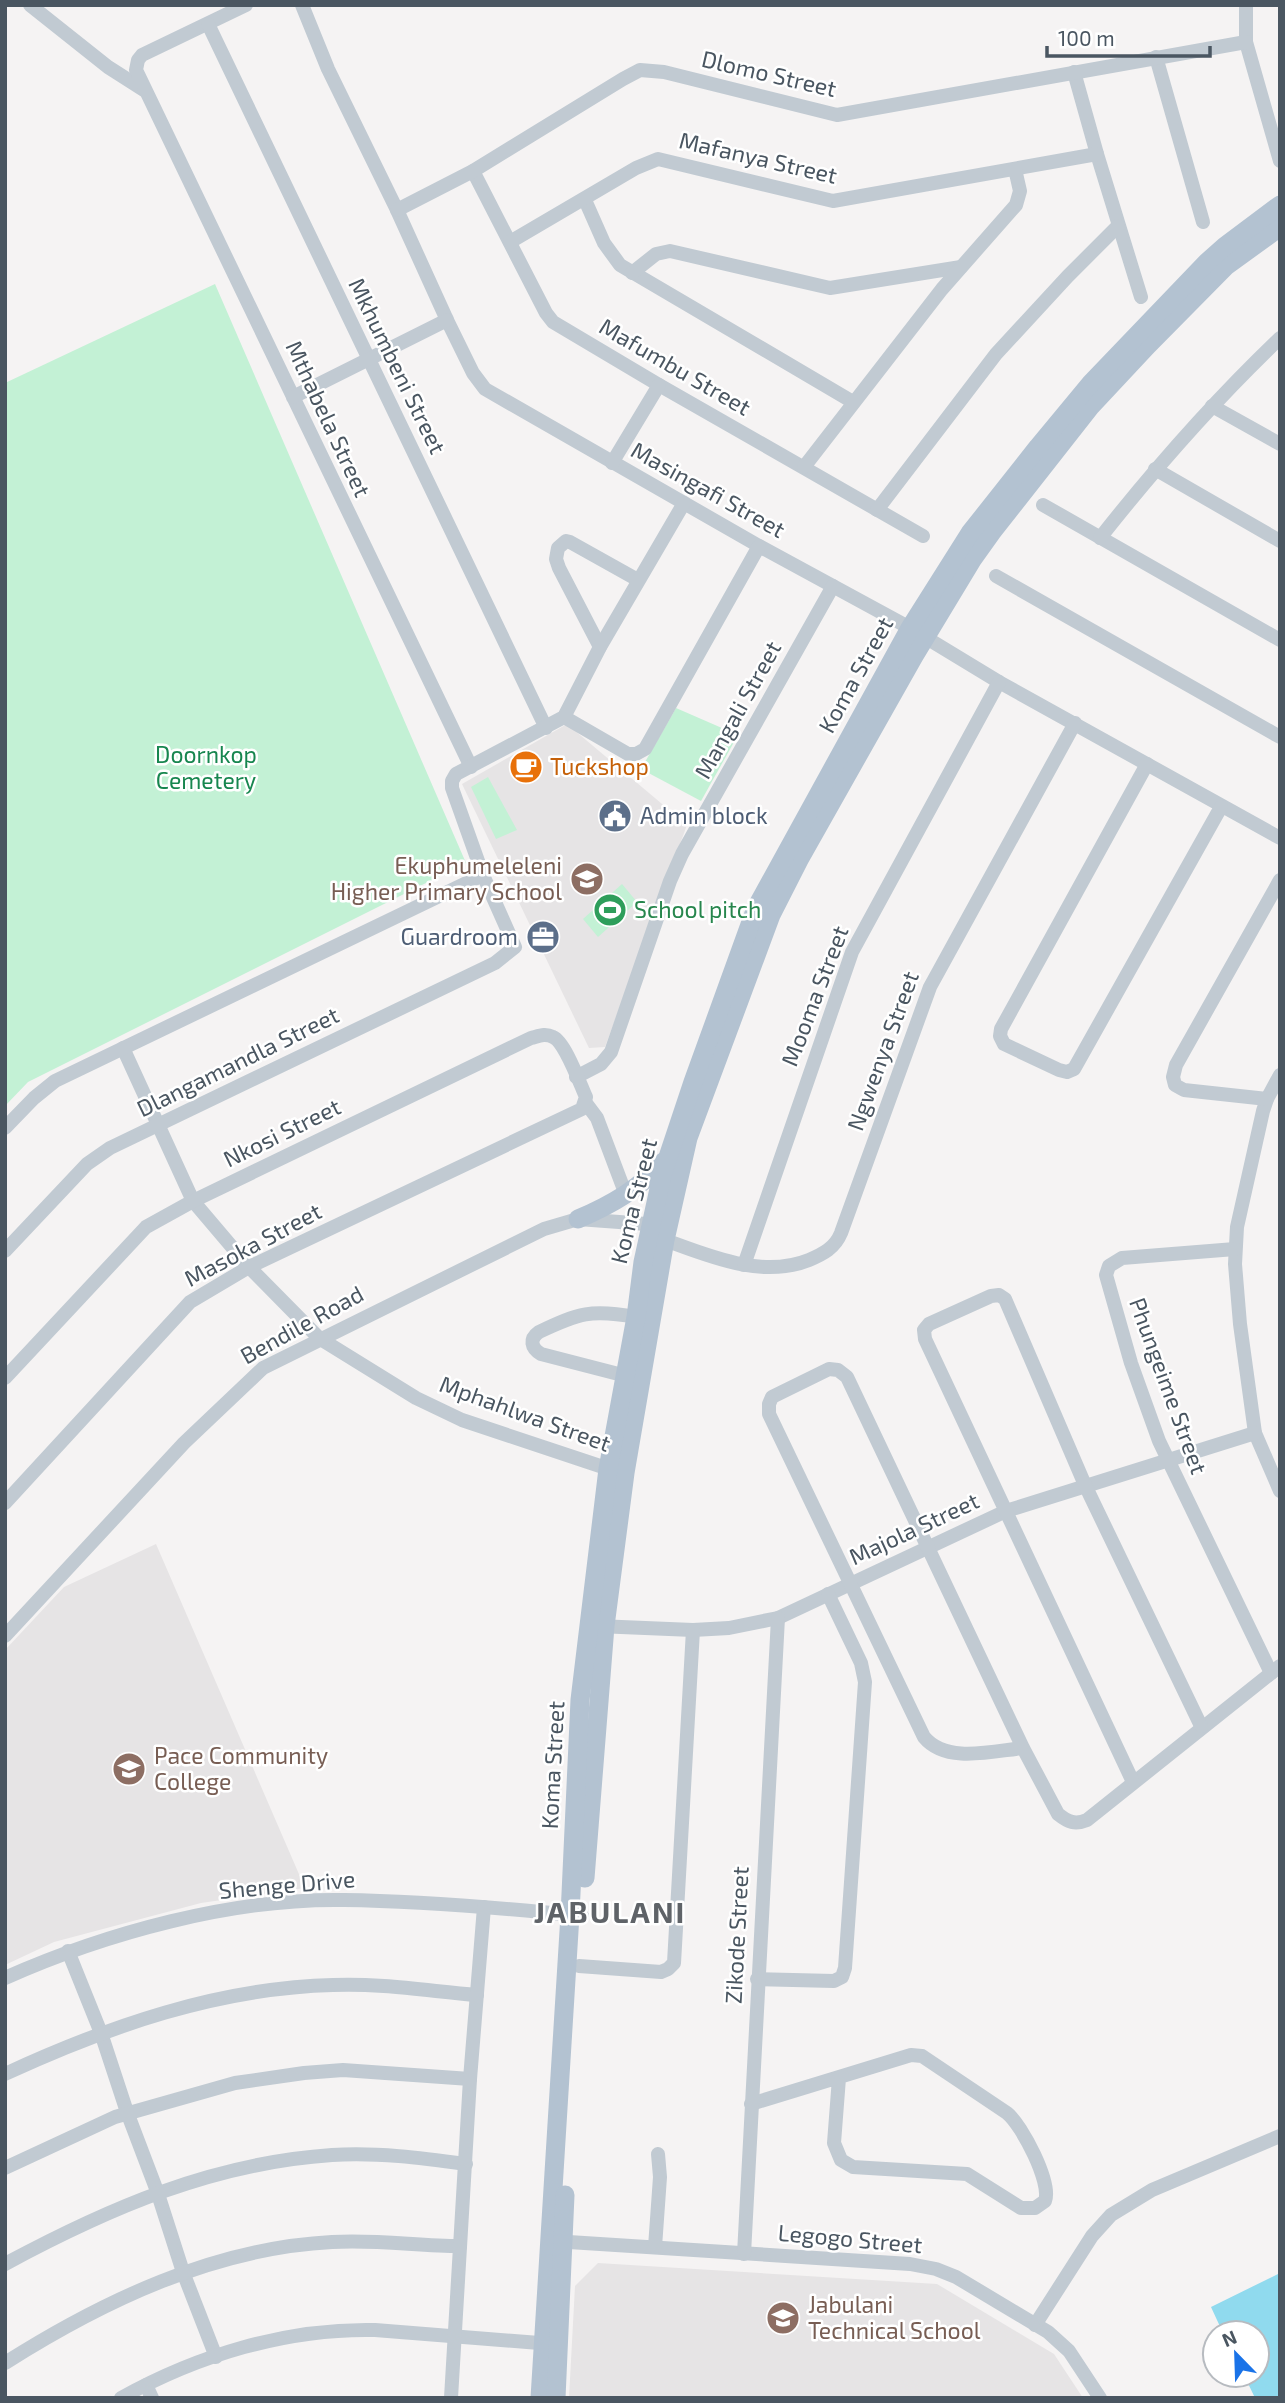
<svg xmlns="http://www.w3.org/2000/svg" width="1285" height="2403" viewBox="0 0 1285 2403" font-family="'Exo 2',sans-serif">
  <rect width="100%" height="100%" fill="#f5f3f3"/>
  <!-- education -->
  <g fill="#e6e4e5">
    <polygon points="567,724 687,825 605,1047 589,1048 462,784"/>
    <polygon points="156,1544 305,1888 201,1903 54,1942 5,1965 5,1650 64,1587"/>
    <polygon points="598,2263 937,2284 1054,2354 1083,2398 569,2398 575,2286"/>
  </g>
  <!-- green -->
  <g fill="#c3f1d5">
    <polygon points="215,284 466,863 28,1082 5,1106 5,383"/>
    <polygon points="676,708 738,735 701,801 641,769"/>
    <polygon points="488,777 517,830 496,839 471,787"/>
    <polygon points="622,884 637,902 598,937 583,919"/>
  </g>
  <!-- water -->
  <polygon fill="#90daee" points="1280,2273 1280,2398 1255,2398 1244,2375 1257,2375 1257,2333 1223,2333 1211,2307"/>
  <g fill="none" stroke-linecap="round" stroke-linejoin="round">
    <!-- minor -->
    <g stroke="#c1cad2" stroke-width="14">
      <polyline points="30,5 108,67 144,90"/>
      <polyline points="246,5 142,55 138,60 136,70 471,767"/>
      <polyline points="302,5 328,69 397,210 447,320 473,373 485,389 759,546 910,628 999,682 1280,838"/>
      <polyline points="1246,5 1246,42 1280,161"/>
      <polyline points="208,24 546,728"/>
      <polyline points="1156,57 1203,222"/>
      <polyline points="1074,72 1097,154 1141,297"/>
      <polyline points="473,171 546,313 553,322 659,385 923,536"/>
      <polyline points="585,200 604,243 620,265 853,402"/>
      <polyline points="397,210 473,171 623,79 640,70 664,72 837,115 1246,42"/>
      <polyline points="510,242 636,168 658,159 833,201 1097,154"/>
      <polyline points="632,273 656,254 670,251 830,288 961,267"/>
      <polyline points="293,397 447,320"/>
      <polyline points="1212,406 1280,444"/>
      <polyline points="612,463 659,385"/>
      <polyline points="804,467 942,289 1016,205 1020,191 1015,169"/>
      <polyline points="1155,469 1280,541"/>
      <polyline points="1043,505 1280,640"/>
      <polyline points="877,510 996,354 1068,276 1118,226"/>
      <path d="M 1100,538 C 1156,467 1215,400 1280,338"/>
      <polyline points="996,576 1280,737"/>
      <polyline points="600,647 559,568 556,559 558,548 566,541 570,542 638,580"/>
      <polyline points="564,717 628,754 636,754 645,749 759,546"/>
      <polyline points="1147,764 1001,1029 1000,1036 1004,1044 1059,1070 1067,1072 1074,1069 1221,807"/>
      <polyline points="123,1048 193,1201 249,1267 319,1338 416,1398 462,1420 615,1471"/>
      <polyline points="1280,1075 1267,1099 1263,1111 1237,1227 1235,1264 1240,1324 1255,1433 1280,1491"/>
      <polyline points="576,1077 601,1064 611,1052 670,881 682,854 833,586"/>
      <polyline points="1267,1099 1184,1090 1175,1085 1173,1077 1176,1065 1280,880"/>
      <polyline points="585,1102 597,1118 626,1195"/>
      <polyline points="5,1128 34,1098 55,1081 483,875"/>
      <path d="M 665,1240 C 709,1256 762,1279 809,1260 C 823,1254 835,1248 841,1233 L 930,987 L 1075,723"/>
      <polyline points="1235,1249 1122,1258 1109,1266 1106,1275 1131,1363 1159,1441 1271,1673"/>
      <polyline points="5,1251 87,1164 110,1148 495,963 515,947 483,875 452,788 452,781 456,774 564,717 600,647 684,503"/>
      <polyline points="744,1265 852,952 999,682"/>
      <path d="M 5,1378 L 146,1227 L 193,1201 L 531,1038 C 539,1036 545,1033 553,1037 C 565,1042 580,1084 586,1097 L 582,1109 L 249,1267 L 190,1302 L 5,1503"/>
      <path d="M 634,1378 L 541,1354 C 531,1348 529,1339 539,1332 C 579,1313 591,1309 636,1317"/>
      <polyline points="597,1626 693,1630 729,1628 778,1618 1006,1511 1255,1433"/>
      <polyline points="5,1636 184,1443 263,1368 544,1229 578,1219 660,1225"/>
      <path d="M 1023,1748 C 993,1751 946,1764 924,1737 L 769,1414 L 769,1404 L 772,1397 L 829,1369 L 838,1370 L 847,1377 L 1023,1748 L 1058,1814 C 1068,1822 1075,1825 1087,1820 L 1280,1666"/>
      <polyline points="1133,1782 925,1339 924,1330 929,1324 991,1296 999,1295 1005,1299 1085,1485 1201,1726"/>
      <polyline points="68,1951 101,2033 127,2112 157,2191 183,2272 216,2357"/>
      <polyline points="579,1966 661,1972 668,1969 674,1963 693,1630"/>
      <path d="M 5,1978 C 106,1933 233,1898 344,1900 C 423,1901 503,1908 582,1916"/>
      <polyline points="757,1979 834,1981 842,1977 845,1968 865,1682 861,1663 828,1594"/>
      <path d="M 5,2074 C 109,2026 218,1988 333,1985 C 380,1983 429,1991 477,1995"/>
      <path d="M 751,2104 L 911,2055 L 922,2056 L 1007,2113 C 1022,2125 1052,2183 1045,2201 L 1035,2208 L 1021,2208 L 967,2174 L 853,2167 L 841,2160 L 834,2143 L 839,2078"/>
      <polyline points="5,2168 115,2117 235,2083 304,2073 343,2070 470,2079"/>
      <polyline points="553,2241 910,2264 936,2269 956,2277 1048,2332 1069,2351 1100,2398"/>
      <polyline points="655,2247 660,2177 658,2154"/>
      <polyline points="744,2254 778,1618"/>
      <path d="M 5,2264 C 109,2208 213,2163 332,2155 C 376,2152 422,2158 466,2164"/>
      <polyline points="1035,2325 1092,2236 1111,2215 1152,2190 1280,2136"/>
      <path d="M 5,2363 C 103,2301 214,2248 332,2242 C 375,2239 418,2246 460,2246"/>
      <polyline points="146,2385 152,2398"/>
      <path d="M 121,2398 C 198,2355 287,2328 375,2330 L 552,2344"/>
      <polyline points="451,2398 470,2079 484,1907"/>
    </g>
    <!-- major -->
    <g stroke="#b3c2d1" stroke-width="19">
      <path d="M 578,1219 C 611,1205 639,1189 663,1162"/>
      <polyline points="585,1878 605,1626 625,1473 665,1240 688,1138 771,915 800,858 914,656 972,560 992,532 1091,406 1148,345 1226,266 1280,227"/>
      <polyline points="540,2398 570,1915 580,1700 608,1469 636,1317 643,1262 662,1175 693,1082 756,908 910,628 970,533 1038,447 1091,383 1207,262 1225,246 1280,205"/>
      <polyline points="556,2398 565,2195"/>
    </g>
  </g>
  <!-- icons -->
  <defs>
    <symbol id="cafe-disc" viewBox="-11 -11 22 22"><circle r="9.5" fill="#e8710a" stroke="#fff"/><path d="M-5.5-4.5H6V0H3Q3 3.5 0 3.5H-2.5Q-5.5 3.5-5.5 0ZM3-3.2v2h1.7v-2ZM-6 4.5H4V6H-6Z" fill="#fff"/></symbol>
    <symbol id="civic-disc" viewBox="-11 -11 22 22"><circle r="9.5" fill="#5c6f8a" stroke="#fff"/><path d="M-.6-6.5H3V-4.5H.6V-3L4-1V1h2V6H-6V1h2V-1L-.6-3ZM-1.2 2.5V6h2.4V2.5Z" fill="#fff"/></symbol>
    <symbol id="school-disc" viewBox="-11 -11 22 22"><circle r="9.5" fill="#8d6e63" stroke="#fff"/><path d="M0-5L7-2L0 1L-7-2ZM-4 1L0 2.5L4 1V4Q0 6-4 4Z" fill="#fff"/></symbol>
    <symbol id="stadium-disc" viewBox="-11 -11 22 22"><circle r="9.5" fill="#2e9e5b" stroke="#fff"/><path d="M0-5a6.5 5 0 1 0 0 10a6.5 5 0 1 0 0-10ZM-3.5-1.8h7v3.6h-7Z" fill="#fff"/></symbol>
    <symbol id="office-disc" viewBox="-11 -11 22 22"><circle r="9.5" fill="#5c6f8a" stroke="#fff"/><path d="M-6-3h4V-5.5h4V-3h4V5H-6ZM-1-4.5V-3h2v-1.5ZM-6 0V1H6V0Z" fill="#fff"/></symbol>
    <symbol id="university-disc" viewBox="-11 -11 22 22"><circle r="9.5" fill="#8d6e63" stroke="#fff"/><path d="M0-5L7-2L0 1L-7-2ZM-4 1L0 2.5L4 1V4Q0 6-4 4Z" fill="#fff"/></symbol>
  </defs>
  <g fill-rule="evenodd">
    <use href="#cafe-disc" x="507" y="748" width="38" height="38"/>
    <use href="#civic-disc" x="596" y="797" width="38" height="38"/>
    <use href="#school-disc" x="568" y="860" width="38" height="38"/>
    <use href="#stadium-disc" x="591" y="891" width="38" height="38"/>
    <use href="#office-disc" x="524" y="918" width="38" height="38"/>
    <use href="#university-disc" x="110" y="1750" width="38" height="38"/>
    <use href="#school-disc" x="764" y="2299" width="38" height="38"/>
  </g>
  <g text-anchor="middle" stroke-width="5" stroke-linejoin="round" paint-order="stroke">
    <!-- street labels -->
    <g font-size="23" fill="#4a5661" stroke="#fff">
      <text transform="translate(769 74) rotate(13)" y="8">Dlomo Street</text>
      <text transform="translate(758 158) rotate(13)" y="8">Mafanya Street</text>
      <text transform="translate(397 366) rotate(64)" y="8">Mkhumbeni Street</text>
      <text transform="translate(675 367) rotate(30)" y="8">Mafumbu Street</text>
      <text transform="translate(328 419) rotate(65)" y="8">Mthabela Street</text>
      <text transform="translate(708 490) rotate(29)" y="8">Masingafi Street</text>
      <text transform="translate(856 675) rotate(-61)" y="8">Koma Street</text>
      <text transform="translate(738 710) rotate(-61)" y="8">Mangali Street</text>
      <text transform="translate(815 996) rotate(-69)" y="8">Mooma Street</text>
      <text transform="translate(883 1051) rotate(-70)" y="8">Ngwenya Street</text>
      <text transform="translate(238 1062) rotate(-26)" y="8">Dlangamandla Street</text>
      <text transform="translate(282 1133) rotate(-26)" y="8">Nkosi Street</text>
      <text transform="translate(634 1201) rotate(-76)" y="8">Koma Street</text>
      <text transform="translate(253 1245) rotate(-28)" y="8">Masoka Street</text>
      <text transform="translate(302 1325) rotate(-29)" y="8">Bendile Road</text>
      <text transform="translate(1168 1386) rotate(70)" y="8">Phungeime Street</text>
      <text transform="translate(525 1414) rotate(20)" y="8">Mphahlwa Street</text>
      <text transform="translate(914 1529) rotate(-25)" y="8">Majola Street</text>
      <text transform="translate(553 1765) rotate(-87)" y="8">Koma Street</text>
      <text transform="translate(287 1885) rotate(-5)" y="8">Shenge Drive</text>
      <text transform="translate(737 1935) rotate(-87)" y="8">Zikode Street</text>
      <text transform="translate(850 2239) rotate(5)" y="8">Legogo Street</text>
    </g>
    <!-- park labels -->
    <g font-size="23" fill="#17864f" stroke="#fff">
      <text x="206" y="763">Doornkop<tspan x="206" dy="26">Cemetery</tspan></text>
    </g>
    <!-- food labels -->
    <g font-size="23" fill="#c56008" stroke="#fff" text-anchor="start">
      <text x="550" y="775">Tuckshop</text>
    </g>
    <!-- service labels -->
    <g font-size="23" fill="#4e5e75" stroke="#fff" text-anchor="start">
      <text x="640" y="824">Admin block</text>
      <text x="518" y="945" text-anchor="end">Guardroom</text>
    </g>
    <!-- education labels -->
    <g font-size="23" fill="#785e54" stroke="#fff" text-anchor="start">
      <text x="562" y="874" text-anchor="end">Ekuphumeleleni<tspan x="562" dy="26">Higher Primary School</tspan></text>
      <text x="154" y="1764">Pace Community<tspan x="154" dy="26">College</tspan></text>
      <text x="808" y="2313">Jabulani<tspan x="808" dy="26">Technical School</tspan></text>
    </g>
    <!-- leisure labels -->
    <g font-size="23" fill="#27864d" stroke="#fff" text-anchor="start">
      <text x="634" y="918">School pitch</text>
    </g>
    <!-- district labels -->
    <g font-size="30" font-weight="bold" letter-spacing="2" fill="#5f6368" stroke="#fff">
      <text x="610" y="1923">JABULANI</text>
    </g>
  </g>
  <!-- border -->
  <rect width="1285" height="2403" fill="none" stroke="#4a5661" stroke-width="14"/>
  <!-- north arrow -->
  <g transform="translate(1236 2354) rotate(337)"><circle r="33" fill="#ffffff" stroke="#b7bbc0" stroke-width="2"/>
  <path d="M0-5L12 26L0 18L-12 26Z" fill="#1a73e8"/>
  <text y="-10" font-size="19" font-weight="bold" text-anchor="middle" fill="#4a5661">N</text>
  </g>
  <!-- scale -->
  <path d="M1047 46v10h163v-10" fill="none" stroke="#4a5661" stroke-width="3.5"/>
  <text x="1058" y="46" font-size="21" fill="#4a5661" stroke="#ffffff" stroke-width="5" paint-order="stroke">100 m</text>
</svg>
